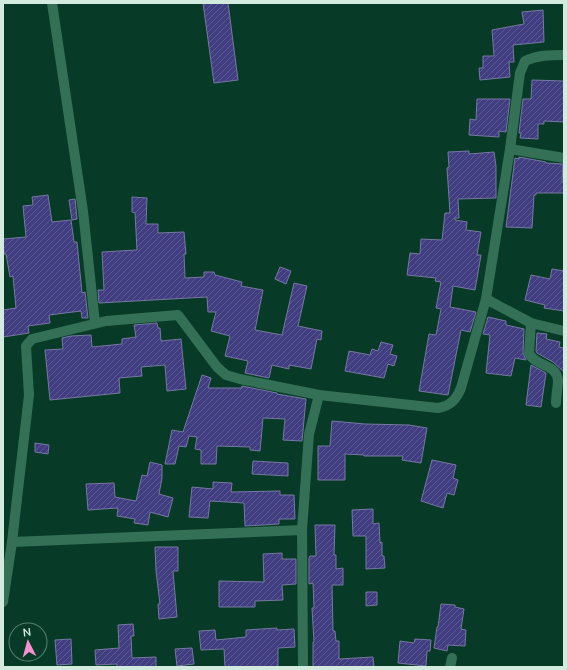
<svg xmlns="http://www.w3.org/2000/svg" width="567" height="670" viewBox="0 0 567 670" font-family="'Nunito Sans',sans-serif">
  <defs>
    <pattern id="building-hatch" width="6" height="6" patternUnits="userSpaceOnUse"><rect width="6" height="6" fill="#413d81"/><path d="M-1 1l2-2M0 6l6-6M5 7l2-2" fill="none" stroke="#5c5992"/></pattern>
  </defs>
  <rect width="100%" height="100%" fill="#073b28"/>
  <!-- building -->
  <g fill="url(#building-hatch)" stroke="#7678a1">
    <polygon points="203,3 228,3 238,80 214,83"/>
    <polygon points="543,10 544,42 513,45 514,62 509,62 510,77 480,80 479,68 483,68 483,56 494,56 492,30 524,24 522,12"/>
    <polygon points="532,80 564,81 564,122 544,121 544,124 538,124 538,139 520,138 521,133 519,133 523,99 531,99"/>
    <polygon points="477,99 510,99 506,132 499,131 499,137 469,135 470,119 476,120"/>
    <polygon points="469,151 469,154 494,152 496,166 496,198 458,199 459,218 455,218 455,220 467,222 466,230 481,232 477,255 481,255 475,290 453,286 450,307 476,312 470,332 461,330 448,395 419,391 429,334 436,335 441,309 436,308 441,282 435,281 436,278 407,275 410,253 420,254 421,239 442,240 445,213 450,213 447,168 449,167 448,152"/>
    <polygon points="519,157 546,162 546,163 563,164 562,182 564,182 564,193 536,193 536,195 534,195 532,228 506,227 515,158 519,159"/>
    <polygon points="48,195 52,222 71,220 74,242 77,242 82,293 85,292 88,318 82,318 81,311 49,315 50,323 28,326 29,333 3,337 3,310 16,308 13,276 10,277 6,254 4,254 3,239 26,237 23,206 33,205 32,197"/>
    <polygon points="132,197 147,198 146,224 158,224 158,233 184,232 186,254 184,254 185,278 204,277 204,272 214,272 215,275 242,282 241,286 263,290 255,330 282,335 294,283 307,286 298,326 322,331 321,340 317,339 311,369 289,365 289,369 272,365 269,378 245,373 248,361 225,356 230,336 211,331 216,312 208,312 207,297 99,303 98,290 104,290 102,252 137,250 135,213 132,212"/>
    <polygon points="75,199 77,219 72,220 69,200"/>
    <polygon points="280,267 291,271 286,284 275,279"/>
    <polygon points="552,269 564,271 564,311 544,308 545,305 525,300 531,275 550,279"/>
    <polygon points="488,317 506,321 506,325 524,329 523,353 526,360 515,358 511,376 486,373 490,335 483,334"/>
    <polygon points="157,323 158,328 160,328 161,341 181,339 186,389 167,391 165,365 141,367 142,376 119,378 120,393 50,400 45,350 63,349 62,338 71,336 91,335 92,347 122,344 122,339 136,337 134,325"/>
    <polygon points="537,333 547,334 546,339 560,342 559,347 564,348 564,372 553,362 537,353 536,351"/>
    <polygon points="381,342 393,345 390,354 397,356 394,366 388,364 384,378 345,371 349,351 370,355 372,349 378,351"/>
    <polygon points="531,365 546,373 541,407 526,405"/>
    <polygon points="202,375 211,378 208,388 242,388 242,386 277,393 277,394 306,399 302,441 283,440 285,419 263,418 260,451 250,450 250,447 217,446 216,464 201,464 201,450 195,449 197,437 189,436 186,447 179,446 175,464 165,464 172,430 183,432"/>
    <polygon points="332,421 365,424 409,425 427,428 421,463 402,460 403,456 364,456 364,455 345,454 345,480 318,480 318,446 330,446"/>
    <polygon points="35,443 49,445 48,454 35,452"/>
    <polygon points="432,460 456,465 453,478 458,480 454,495 447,493 443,508 421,501"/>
    <polygon points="253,461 288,463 288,476 252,474"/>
    <polygon points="150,462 162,465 162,478 159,494 173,498 168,517 150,512 148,525 134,523 135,519 117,516 118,508 88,510 86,484 114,483 115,497 136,501 142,475 147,476"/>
    <polygon points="213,482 232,483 231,492 280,491 280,495 294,495 295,519 279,519 279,524 245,526 244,503 210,501 208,518 189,517 192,487 213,489"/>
    <polygon points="373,509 373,524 379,523 380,543 382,542 382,556 384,556 385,568 366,569 366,536 353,536 352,510"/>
    <polygon points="315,525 335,525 334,555 336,555 336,569 343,568 343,585 332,585 333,631 335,631 336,641 339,641 339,659 373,657 374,667 313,667 313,642 314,642 312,608 314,608 313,583 309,584 309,558 310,556 316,556"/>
    <polygon points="155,547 178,547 178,571 173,571 177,617 159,619 158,604 160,604 156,571"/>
    <polygon points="282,553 282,559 296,559 296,584 282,585 283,600 255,601 255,607 219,607 219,581 264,582 263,554"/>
    <polygon points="366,592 377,592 377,605 366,606"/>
    <polygon points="441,604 455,605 455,607 464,609 461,629 466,630 465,646 448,645 447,651 434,648 437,627 438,627"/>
    <polygon points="133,624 134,636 131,636 132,658 156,657 156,667 117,667 117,664 96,665 95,650 119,648 118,625"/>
    <polygon points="277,628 277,630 294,629 295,647 278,648 278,667 225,667 224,649 201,650 199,631 215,630 216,640 246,637 246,630"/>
    <polygon points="71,639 72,664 57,665 55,640"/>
    <polygon points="415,639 431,640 430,651 427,651 426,666 398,663 400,641 414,643"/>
    <polygon points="192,648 194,664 177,666 175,649"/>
  </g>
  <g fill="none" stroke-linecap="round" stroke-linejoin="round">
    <!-- minor -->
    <g stroke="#337055" stroke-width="10">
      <polyline points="52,3 83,211 95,323"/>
      <polyline points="510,149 564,158"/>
      <polyline points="486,299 531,323 564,331"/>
      <path d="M 531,323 L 529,353 C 535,367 556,363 558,380 C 558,387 556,395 556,403"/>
      <polyline points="12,542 302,530"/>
      <polyline points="3,602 12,542 29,395 26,346 32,339 106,321 178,315 217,367 226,375 240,379 319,395"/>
      <path d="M 303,667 L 302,530 L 309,434 L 319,395 L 438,408 C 450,406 456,400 461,388 L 486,299 L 510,149 L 520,73 L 525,61 C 538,55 550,55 564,55"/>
      <polyline points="450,667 452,658"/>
    </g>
  </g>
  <!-- border -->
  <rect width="567" height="670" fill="none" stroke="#d2ebde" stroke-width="8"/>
  <!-- north arrow -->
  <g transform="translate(28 642) rotate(354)"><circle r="19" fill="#073b28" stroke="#588171"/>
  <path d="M0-3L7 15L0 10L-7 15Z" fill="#f690d0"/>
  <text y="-6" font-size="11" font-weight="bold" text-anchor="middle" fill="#d2ebde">N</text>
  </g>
</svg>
